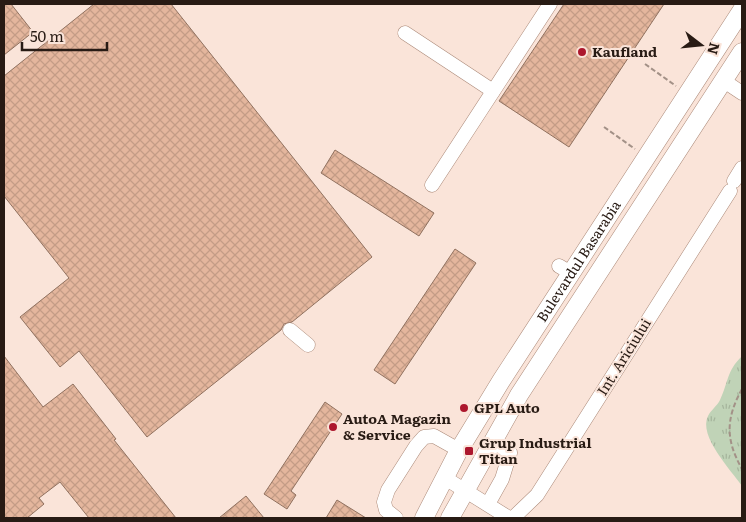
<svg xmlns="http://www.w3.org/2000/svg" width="746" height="522" viewBox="0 0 746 522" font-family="Literata,serif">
  <defs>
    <pattern id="park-tufts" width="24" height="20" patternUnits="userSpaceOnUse" patternTransform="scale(1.25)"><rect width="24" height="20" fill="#c0d3b7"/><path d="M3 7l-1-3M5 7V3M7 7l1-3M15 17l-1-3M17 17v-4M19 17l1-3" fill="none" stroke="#a5b59c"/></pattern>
    <pattern id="building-cross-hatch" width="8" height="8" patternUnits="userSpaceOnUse" patternTransform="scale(1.25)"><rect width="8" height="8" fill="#e4b69d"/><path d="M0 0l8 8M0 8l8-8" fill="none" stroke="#c49c86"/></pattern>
  </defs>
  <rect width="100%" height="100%" fill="#fae4d9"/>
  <!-- park -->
  <path fill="url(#park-tufts)" d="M 742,356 L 742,486 C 731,470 698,436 708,416 C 711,410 717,406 720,400 C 729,381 726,372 742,356 Z"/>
  <!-- building -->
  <g fill="url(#building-cross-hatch)" stroke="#90715f">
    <polygon points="4,4 11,4 33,32 4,55"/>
    <polygon points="94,4 171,4 372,257 292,322 284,324 281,330 147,437 79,351 60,367 20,317 69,278 4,196 4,76"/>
    <polygon points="564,4 664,4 569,147 499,101"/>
    <polygon points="335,150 434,213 419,236 321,173"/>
    <polygon points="455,249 476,263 395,384 374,370"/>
    <polygon points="4,356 43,407 73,384 116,439 114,440 176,518 89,518 60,482 39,498 44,504 27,518 4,518"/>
    <polygon points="325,402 342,414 291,491 296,495 287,509 264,494"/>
    <polygon points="246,496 264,518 219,518"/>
    <polygon points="337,500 366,518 326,518"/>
  </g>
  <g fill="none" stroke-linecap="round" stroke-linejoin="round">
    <defs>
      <g id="minor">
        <polyline points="405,33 493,91"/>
        <polyline points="724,81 742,93"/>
        <polyline points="734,181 742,168"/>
        <polyline points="432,185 550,4"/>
        <polyline points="559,266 571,273"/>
        <polyline points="290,330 308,345"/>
        <polyline points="445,478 509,518"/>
        <polyline points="488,504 502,479 510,453 492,440"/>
        <polyline points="396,518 386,510 384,502 388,490 416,446 424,437 434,436 459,450"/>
        <polyline points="513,518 537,495 730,191"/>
      </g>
      <g id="major">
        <path id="s1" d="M 424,518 L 459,450 L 501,381 L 742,10"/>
        <polyline points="450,518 519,395 742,52"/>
      </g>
    </defs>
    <!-- minor casing -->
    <use href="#minor" stroke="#ab8978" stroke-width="15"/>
    <!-- major casing -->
    <use href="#major" stroke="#ab8978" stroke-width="19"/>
    <!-- path -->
    <g stroke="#a39187" stroke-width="2" stroke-dasharray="5 2.5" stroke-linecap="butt">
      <polyline points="645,64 676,86"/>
      <polyline points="604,127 635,149"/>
      <path d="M 742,389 C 726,418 725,439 742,469"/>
    </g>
    <!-- minor -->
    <use href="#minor" stroke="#fff" stroke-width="14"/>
    <!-- major -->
    <use href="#major" stroke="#fff" stroke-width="18"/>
  </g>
  <!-- markers -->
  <g fill="#ac172d" stroke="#fae4d9" stroke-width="2">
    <circle cx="582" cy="52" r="5"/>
    <circle cx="464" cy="408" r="5"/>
    <circle cx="333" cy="427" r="5"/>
    <rect x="464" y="446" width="10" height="10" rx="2.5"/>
  </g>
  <g text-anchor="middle" stroke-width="4" stroke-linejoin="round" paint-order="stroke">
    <!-- poi labels -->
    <g font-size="14" font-weight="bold" fill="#281b14" stroke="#fae4d9" text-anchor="start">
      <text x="592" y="57">Kaufland</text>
      <text x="474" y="413">GPL Auto</text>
      <text x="343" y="424">AutoA Magazin<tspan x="343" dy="16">&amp; Service</tspan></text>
      <text x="479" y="448">Grup Industrial<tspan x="479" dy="16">Titan</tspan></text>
    </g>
    <!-- street labels -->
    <g font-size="14" fill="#281b14" stroke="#fae4d9">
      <text dy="5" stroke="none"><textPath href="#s1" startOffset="300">Bulevardul Basarabia</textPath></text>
      <text transform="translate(624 357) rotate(-58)" y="5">Int. Ariciului</text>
    </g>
  </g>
  <!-- border -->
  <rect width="746" height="522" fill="none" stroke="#281b14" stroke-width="10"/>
  <!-- north arrow -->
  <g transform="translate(701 45) rotate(106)" stroke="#fae4d9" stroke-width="4" paint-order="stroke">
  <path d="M0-4L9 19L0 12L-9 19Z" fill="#281b14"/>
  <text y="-8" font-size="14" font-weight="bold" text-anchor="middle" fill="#281b14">N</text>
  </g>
  <!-- scale -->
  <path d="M22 42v8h85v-8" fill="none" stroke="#281b14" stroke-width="2.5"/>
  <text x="30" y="42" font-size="15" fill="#281b14" stroke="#fae4d9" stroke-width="4" paint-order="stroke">50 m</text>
</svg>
